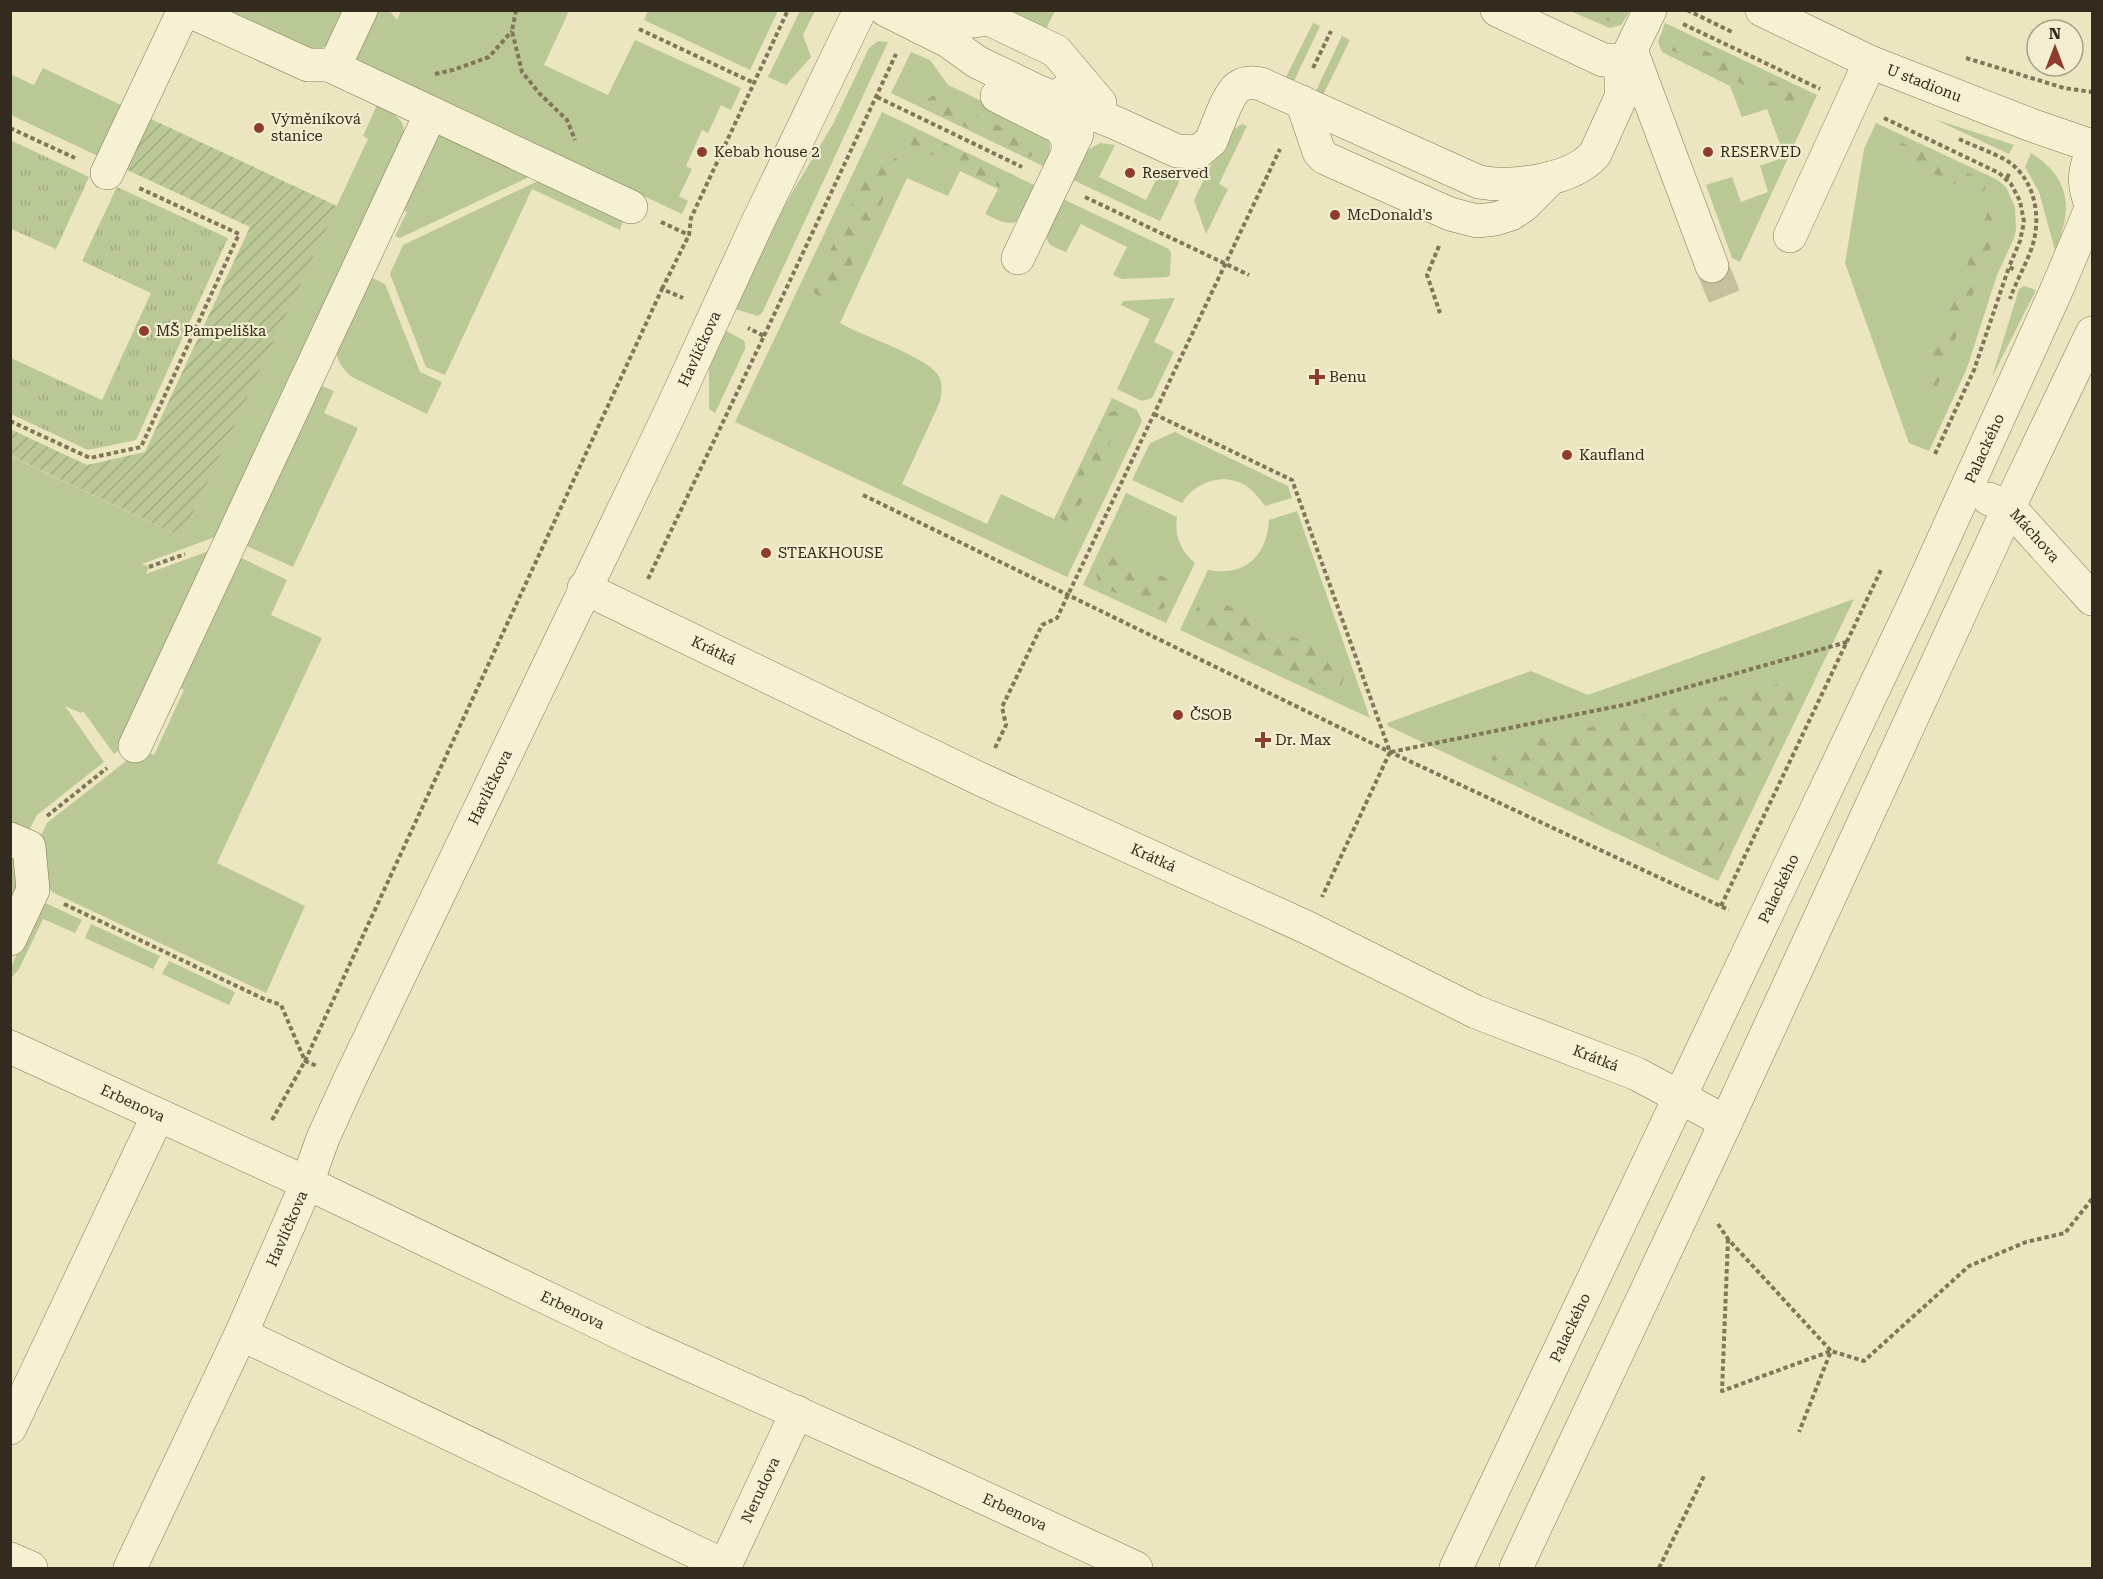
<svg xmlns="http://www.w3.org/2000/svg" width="2103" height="1579" viewBox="0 0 2103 1579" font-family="'Roboto Serif',serif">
  <defs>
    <pattern id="forest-firs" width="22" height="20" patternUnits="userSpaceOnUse" patternTransform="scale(1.5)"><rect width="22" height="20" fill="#b9c895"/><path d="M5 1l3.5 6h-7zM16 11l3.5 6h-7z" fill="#a0ac80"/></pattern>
    <pattern id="park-tufts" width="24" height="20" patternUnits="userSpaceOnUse" patternTransform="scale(1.5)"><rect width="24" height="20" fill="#b9c895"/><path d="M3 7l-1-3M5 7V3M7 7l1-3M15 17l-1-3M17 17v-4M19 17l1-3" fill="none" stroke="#a0ac80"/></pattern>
    <pattern id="garden-furrows" width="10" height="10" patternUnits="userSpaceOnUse" patternTransform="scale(1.5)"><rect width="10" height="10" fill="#b9c895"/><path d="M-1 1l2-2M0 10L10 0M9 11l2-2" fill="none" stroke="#a0ac80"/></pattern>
  </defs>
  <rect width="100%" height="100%" fill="#ebe5c0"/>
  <!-- grass -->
  <g fill="#b9c895">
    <polygon points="215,11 346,11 326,46 313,52"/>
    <polygon points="374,11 390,11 397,20 401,11 569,11 544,65 608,95 635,40 741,88 731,110 721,105 708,133 702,130 686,166 692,169 679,196 688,201 682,214 353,60"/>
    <polygon points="648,11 648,10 778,11 750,70 644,20"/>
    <polygon points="800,11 815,11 803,35 811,57 786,85 768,77"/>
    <polygon points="942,11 1055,11 1044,33"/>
    <polygon points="1570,11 1630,11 1621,25 1610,28"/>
    <polygon points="1313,23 1320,26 1292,85 1284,81"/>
    <polygon points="1665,23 1817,95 1740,262 1732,258 1706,185 1732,177 1741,202 1768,192 1760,166 1785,157 1767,109 1742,117 1730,86 1662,52 1658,42"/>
    <polygon points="1342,36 1350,40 1321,99 1314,95"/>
    <polygon points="878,41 888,42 762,313 758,316 735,309 780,213 833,124 869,48"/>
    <path d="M 911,52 L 930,60 L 948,85 L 986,103 L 1046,136 C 1053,148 1050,155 1045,167 L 891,93 Z"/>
    <polygon points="43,68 123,106 100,157 11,115 10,74 34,85"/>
    <path d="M 377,105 C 394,113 404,117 405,137 L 223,534 L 142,564 L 149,567 L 146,574 L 217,548 L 122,748 L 114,754 L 83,711 L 81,713 L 65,706 L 104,762 L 37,815 L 27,834 L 10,826 L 10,456 L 182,537 L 368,139 L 363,136 Z"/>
    <path d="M 882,112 L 1036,186 L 1016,222 C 1005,225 996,219 985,214 L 998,189 L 960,171 L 948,196 L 907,178 L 840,323 C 862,336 926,356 938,375 C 944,384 942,396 938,406 L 902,484 L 987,524 L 1001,494 L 1054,519 L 1112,398 L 1137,410 L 1142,421 L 1067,577 L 735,422 Z"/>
    <polygon points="1934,119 2014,145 2009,154"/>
    <polygon points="1876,123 1996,179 2006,187 2015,207 2016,230 2014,238 1997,275 1967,368 1929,451 1909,443 1845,263 1864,149"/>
    <polygon points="1242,124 1247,126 1219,184 1228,189 1206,234 1194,200 1212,163 1222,154 1234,129"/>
    <polygon points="433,132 529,177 400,238 395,236 407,212 397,208"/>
    <polygon points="1100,143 1115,145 1099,177 1146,200 1162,168 1184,172 1160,221 1073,180 1088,150"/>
    <path d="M 2031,153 C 2071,178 2073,209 2055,250 L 2039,192 L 2025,167 Z"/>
    <polygon points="538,181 623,221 620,230 532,189 445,375 426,367 390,274 403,245"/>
    <path d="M 1063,199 L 1169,249 L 1171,253 L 1170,275 L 1167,277 L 1122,279 L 1113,275 L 1127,247 L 1081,224 L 1066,252 C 1061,250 1051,247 1048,242 C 1043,233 1059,208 1063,199 Z"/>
    <path d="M 366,275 L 385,284 L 420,372 L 442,382 L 427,414 L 352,377 C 345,371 338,364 337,354 C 335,335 358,294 366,275 Z"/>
    <polygon points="2024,286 2036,290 1992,377 2019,289"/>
    <polygon points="1175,298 1154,342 1174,352 1152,398 1142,401 1117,389 1150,319 1121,305 1123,301"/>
    <polygon points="726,331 743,340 745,343 745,349 715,413 709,409 709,368"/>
    <polygon points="315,383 334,391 324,413 358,428 293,567 240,543"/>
    <path d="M 1175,432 L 1288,486 L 1292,498 L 1265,506 C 1259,498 1253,490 1245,485 C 1223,472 1195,482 1182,503 L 1132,480 L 1150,443 Z"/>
    <path d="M 1126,493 L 1177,517 C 1174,536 1181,551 1195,563 L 1166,623 L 1083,585 Z"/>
    <path d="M 1297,511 L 1370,718 L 1180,630 L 1208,570 C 1245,577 1267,556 1269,520 Z"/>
    <polygon points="235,555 287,580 271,615 322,638 217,863 305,906 266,993 54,893 45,886 35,849 47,823 139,751 143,750 154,755 184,690 174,685"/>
    <polygon points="1854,599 1718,881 1388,726 1387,723 1531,671 1588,695"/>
    <polygon points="11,852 23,878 11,912"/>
    <polygon points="41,901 82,920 75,933 43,919 19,969 11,978 11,967"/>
    <polygon points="91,924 160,956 153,969 85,938"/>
    <polygon points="169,961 235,992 229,1005 162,974"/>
  </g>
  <!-- forest -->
  <g fill="url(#forest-firs)">
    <polygon points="1586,11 1617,11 1616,19 1609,21"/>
    <polygon points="1671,35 1804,96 1806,104 1804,108 1798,111 1667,48 1664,41"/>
    <polygon points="932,96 938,96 1035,143 1037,150 1035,155 1028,157 929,109 926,101"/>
    <polygon points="914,131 920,131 1017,178 1019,185 1017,191 1010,192 911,145 908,141 908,136"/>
    <polygon points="1881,133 1983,180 1986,188 1984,192 1977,195 1878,146 1875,139"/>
    <polygon points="884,152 897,159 900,165 836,297 828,300 815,294 813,290 814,284 876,155"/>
    <polygon points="1996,207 2001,209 2003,216 1935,391 1933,394 1928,394 1921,389 1922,383 1988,211"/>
    <polygon points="1114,411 1119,413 1121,420 1073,520 1065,522 1059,516 1060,511 1107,414"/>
    <path d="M 1111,553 L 1168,579 L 1173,587 L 1166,606 L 1162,609 L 1153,609 L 1100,586 C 1093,573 1098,558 1111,553 Z"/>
    <path d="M 1214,599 L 1342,660 L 1347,668 L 1341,687 L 1332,691 L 1327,691 L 1198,631 C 1187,619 1198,599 1214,599 Z"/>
    <polygon points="1779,684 1789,687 1794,696 1793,701 1716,861 1712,865 1702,866 1496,771 1491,763 1492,757 1500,748"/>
  </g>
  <!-- park -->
  <g fill="url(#park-tufts)">
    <polygon points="10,140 89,177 56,249 11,229"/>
    <polygon points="117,187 228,238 136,440 88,450 11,414 11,358 102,400 151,293 82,261"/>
  </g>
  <!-- garden -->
  <polygon fill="url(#garden-furrows)" points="149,118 337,206 182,537 11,456 10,429 87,465 145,452 250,227 125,169"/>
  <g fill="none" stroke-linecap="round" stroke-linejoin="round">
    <!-- minor-tunnel -->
    <polyline stroke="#c6c09f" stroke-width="33" stroke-dasharray="33 16" stroke-linecap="butt" points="1712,266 1728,306"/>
    <defs>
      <g id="minor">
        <polyline points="187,10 308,65 329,65 337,61 361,10"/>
        <path d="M 886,10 L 948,41 L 977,62 L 1037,91 L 1118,124 L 1177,151 L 1198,152 L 1211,141 C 1217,128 1227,95 1238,87 C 1245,82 1253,82 1261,84 L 1479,182 C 1511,188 1572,181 1595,154 L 1621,97 L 1621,71"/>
        <polyline points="1497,10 1603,60 1622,60 1628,56"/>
        <path id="s1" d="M 1762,10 L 1870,62 L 2031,125 L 2092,146"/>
        <polyline points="921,28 989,19 1056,51 1100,103"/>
        <polyline points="1631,50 1712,266"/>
        <polyline points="329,65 631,207"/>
        <polyline points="1622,68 1650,10"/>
        <polyline points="997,96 1061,128 1068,141 1068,152"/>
        <polyline points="1302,102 1319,152 1325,158 1450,214 1477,221 1495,219 1511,214 1523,206 1551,178"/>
        <path d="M 2092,154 C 2082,172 2084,189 2092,207"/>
        <polyline points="107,173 184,10"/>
        <polyline points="1790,236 1870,62"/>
        <polyline points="1018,258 1077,134 1078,114 1065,91"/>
        <path id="s2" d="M 1989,499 L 2009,507 L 2092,599"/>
        <path id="s3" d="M 584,588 L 980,779 L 1308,928 L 1476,1012 L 1637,1074 L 1726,1122"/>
        <polyline points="135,746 431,113"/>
        <polyline points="10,839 29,847 33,890 10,939"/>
        <path id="s4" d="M 10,1047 L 307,1183 L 639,1342 L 922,1469 L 1136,1568"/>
        <polyline points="241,1334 725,1566"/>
        <polyline points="10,1428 158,1115"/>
        <polyline points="10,1559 31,1568"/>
        <path id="s5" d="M 130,1568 L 241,1334 L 307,1183 L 323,1138 L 349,1081 L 669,415 L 756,226 L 860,10"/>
        <path id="s6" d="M 724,1568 L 797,1412"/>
        <path id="s7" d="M 1456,1568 L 1914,604 L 2057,289 L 2092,206"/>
        <polyline points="1516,1568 1726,1122 2009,507 2092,333"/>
      </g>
    </defs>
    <!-- minor casing -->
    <use href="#minor" stroke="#827659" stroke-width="34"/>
    <!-- path -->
    <g stroke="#827659" stroke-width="4" stroke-dasharray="4.5 3" stroke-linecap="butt">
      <polyline points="516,10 512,31 522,72 540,94 567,120 575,140"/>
      <polyline points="1687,10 1732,32"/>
      <polyline points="1683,24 1820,89"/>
      <polyline points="639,29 754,83"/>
      <polyline points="1966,58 2064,88 2092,92"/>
      <polyline points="1313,68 1331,31"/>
      <polyline points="435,74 453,70 489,57 512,31"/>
      <polyline points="877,97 1022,167"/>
      <polyline points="1884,118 1999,173 2011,184 2020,201 2024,222 2020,241 2009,267 2015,270"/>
      <polyline points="10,128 75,158"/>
      <path d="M 1959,139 C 1974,146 1991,152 2006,160 C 2035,178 2042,217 2032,247 C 2026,265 2016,281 2010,299"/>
      <polyline points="2007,178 2010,172"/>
      <polyline points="1085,197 1249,275"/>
      <polyline points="661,222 689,235"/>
      <polyline points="1439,246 1427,275 1440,313"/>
      <polyline points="662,289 689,235 691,218 788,10"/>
      <polyline points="764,336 896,54"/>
      <polyline points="1154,414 1292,480 1390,752 1322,897"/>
      <polyline points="10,421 90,458 141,447 239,234 139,188"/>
      <polyline points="1935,454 1974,370 2009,267"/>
      <polyline points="863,495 1390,752 1729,910"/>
      <polyline points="149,567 185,554"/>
      <polyline points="648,579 764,336 748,328"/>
      <polyline points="995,748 1006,725 1002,707 1042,625 1057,618 1280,149"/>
      <polyline points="1391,752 1628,704 1847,642"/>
      <polyline points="47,816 107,768"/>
      <polyline points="64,904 264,999 281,1005 305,1061 317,1066"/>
      <polyline points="1721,906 1881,570"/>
      <polyline points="272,1120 305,1061 662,289 683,298"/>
      <polyline points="1718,1224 1728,1239 1831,1351 1799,1432"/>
      <polyline points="1728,1239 1722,1391 1831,1351 1864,1361 1969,1266 2026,1242 2065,1233 2092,1199"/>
      <polyline points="1659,1568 1705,1474"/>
    </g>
    <!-- minor -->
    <use href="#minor" stroke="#f6f1d2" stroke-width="33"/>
  </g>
  <!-- markers -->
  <g fill="#8e3c2d" stroke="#f3eecf" stroke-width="2">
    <circle cx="259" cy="128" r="6"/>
    <circle cx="702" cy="152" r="6"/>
    <circle cx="1708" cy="152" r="6"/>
    <circle cx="1130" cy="173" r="6"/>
    <circle cx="1335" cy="215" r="6"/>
    <circle cx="144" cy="331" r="6"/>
    <path d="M1314 368h6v6h6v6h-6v6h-6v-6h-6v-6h6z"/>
    <circle cx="1567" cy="455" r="6"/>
    <circle cx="766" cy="553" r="6"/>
    <circle cx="1178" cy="715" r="6"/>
    <path d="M1260 731h6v6h6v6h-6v6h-6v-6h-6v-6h6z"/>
  </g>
  <g text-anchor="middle" stroke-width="4.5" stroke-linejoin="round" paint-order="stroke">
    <!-- street labels -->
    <g font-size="15" fill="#332b1d" stroke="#f3eecf">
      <text dy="5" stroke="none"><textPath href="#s1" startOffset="178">U stadionu</textPath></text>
      <text dy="5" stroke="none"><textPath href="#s5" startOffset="1346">Havlíčkova</textPath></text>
      <text dy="5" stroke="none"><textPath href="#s7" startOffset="1238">Palackého</textPath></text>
      <text dy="5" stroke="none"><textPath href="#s2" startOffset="60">Máchova</textPath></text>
      <text dy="5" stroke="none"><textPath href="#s3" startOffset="144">Krátká</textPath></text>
      <text dy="5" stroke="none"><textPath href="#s5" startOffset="860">Havlíčkova</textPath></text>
      <text dy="5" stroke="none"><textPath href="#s3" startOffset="630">Krátká</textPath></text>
      <text dy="5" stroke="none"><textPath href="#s7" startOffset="752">Palackého</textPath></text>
      <text dy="5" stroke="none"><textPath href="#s3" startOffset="1116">Krátká</textPath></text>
      <text dy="5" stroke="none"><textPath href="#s4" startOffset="135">Erbenova</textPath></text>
      <text dy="5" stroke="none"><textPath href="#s5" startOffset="374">Havlíčkova</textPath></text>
      <text dy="5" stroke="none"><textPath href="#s4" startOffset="621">Erbenova</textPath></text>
      <text dy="5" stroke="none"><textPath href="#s7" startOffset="266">Palackého</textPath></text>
      <text dy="5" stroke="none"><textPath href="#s6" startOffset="86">Nerudova</textPath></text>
      <text dy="5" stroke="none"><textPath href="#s4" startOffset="1107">Erbenova</textPath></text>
    </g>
    <!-- poi labels -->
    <g font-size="15" fill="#332b1d" stroke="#f3eecf" text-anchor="start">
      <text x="271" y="124">Výměníková<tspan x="271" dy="17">stanice</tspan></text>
      <text x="714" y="157">Kebab house 2</text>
      <text x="1720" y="157">RESERVED</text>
      <text x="1142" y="178">Reserved</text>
      <text x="1347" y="220">McDonald's</text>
      <text x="156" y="336">MŠ Pampeliška</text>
      <text x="1329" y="382">Benu</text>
      <text x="1579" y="460">Kaufland</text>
      <text x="778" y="558">STEAKHOUSE</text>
      <text x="1190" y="720">ČSOB</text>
      <text x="1275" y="745">Dr. Max</text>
    </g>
  </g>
  <!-- border -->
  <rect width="2103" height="1579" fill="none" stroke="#332b1d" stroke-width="24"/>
  <!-- north arrow -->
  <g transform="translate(2055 48)"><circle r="28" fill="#f3eecf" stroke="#a6a088" stroke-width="1.5"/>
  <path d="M0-4.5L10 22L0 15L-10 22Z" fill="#8e3c2d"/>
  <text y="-9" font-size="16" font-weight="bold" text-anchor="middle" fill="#332b1d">N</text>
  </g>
</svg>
